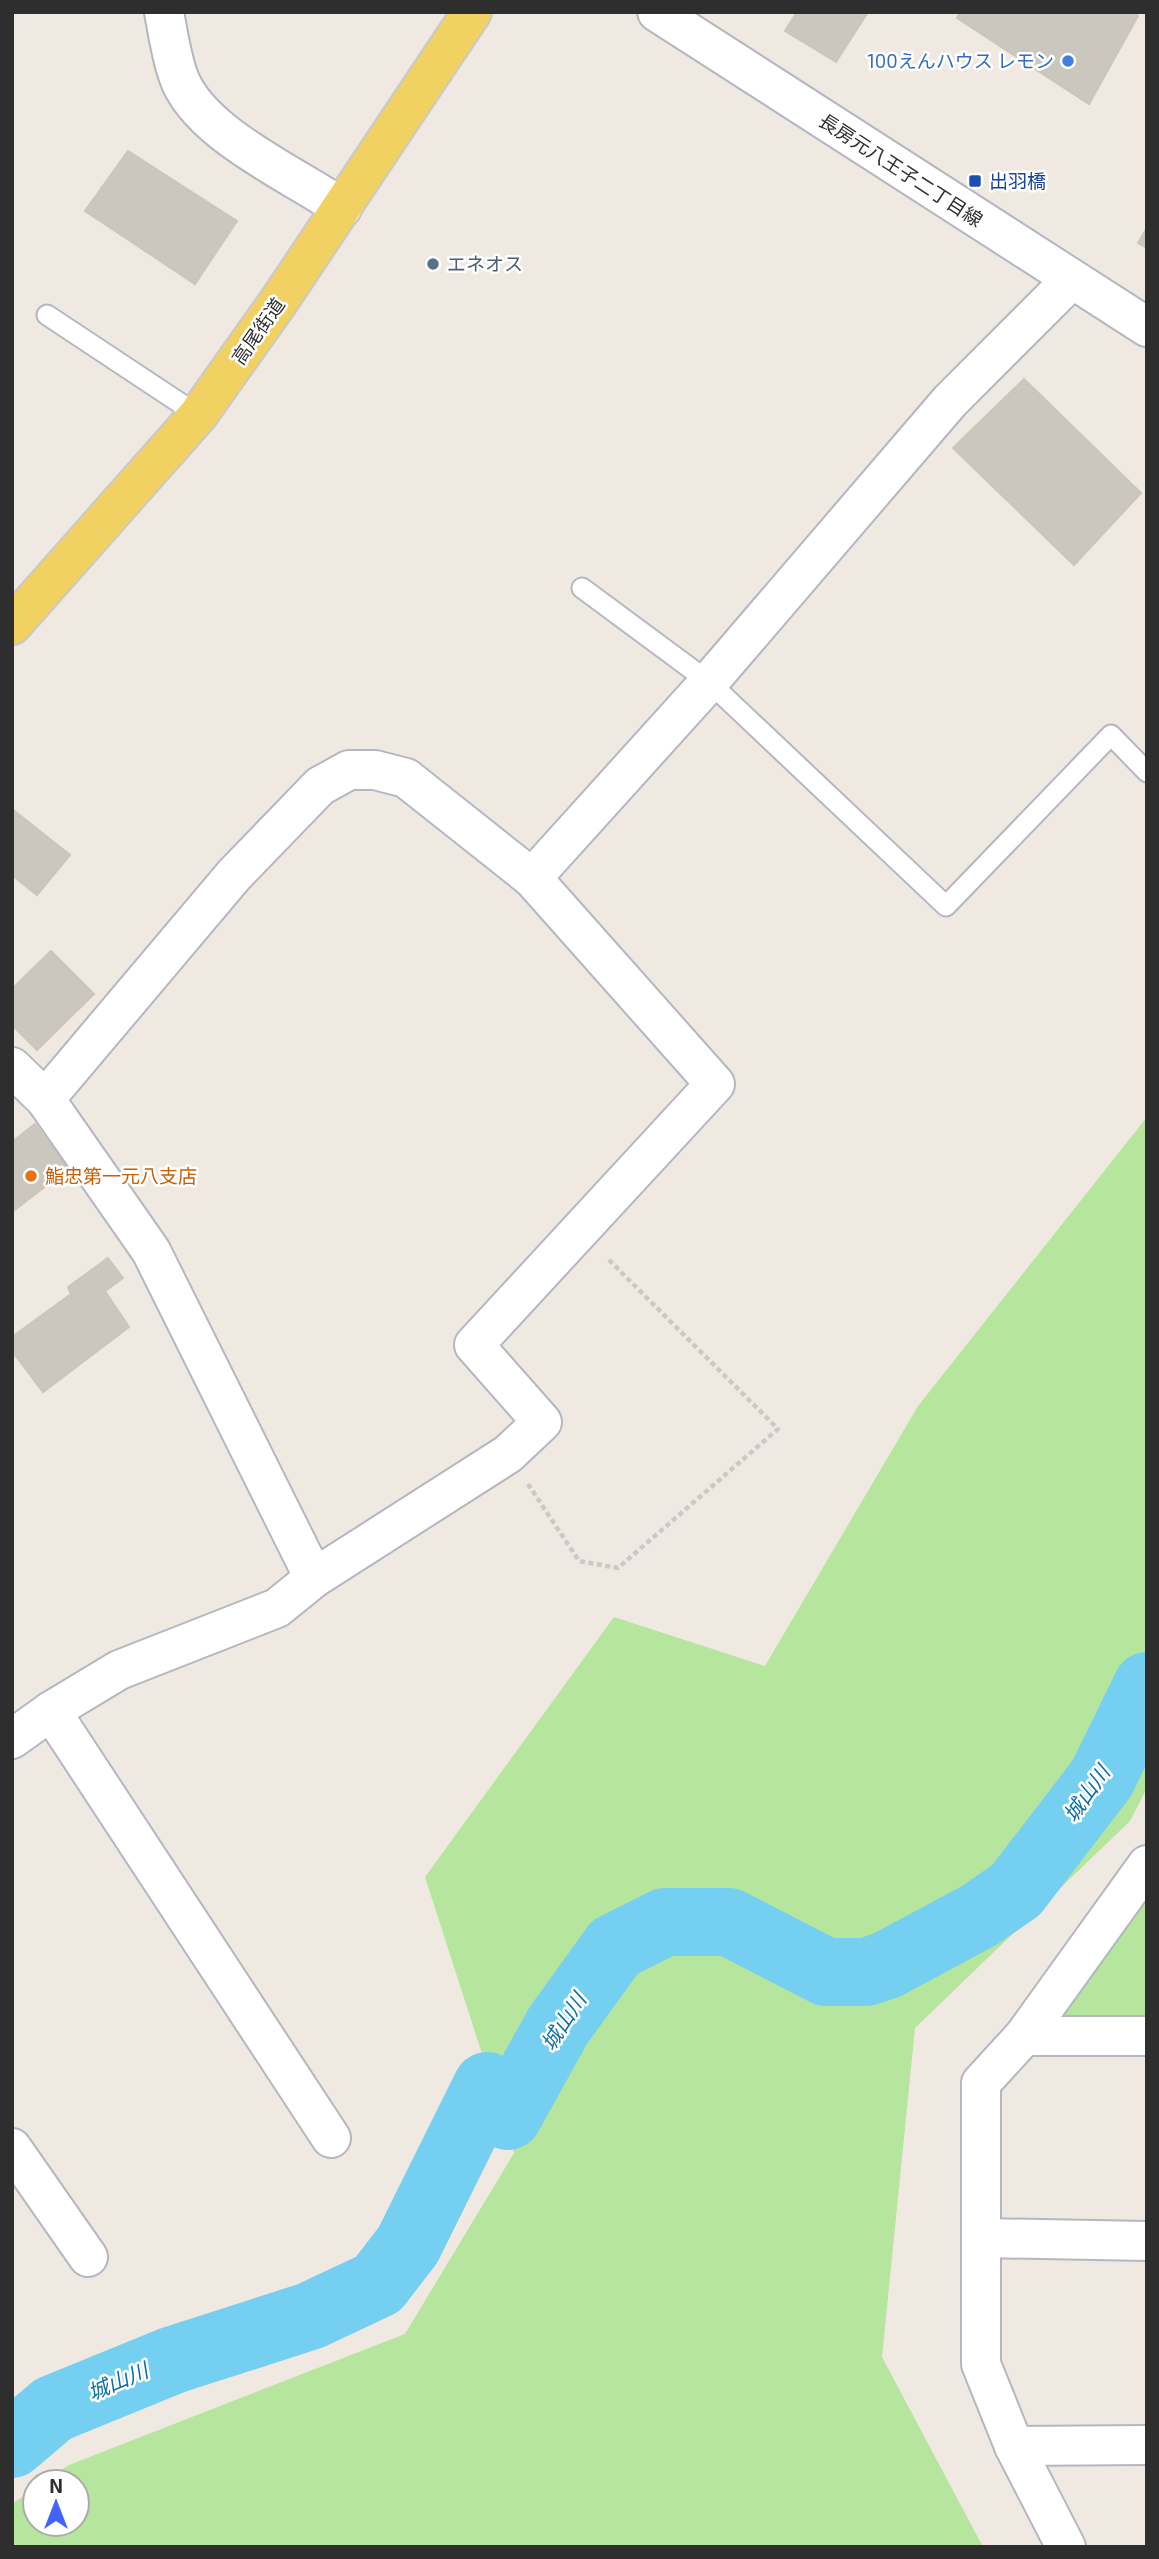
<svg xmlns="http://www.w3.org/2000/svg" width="1159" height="2559" viewBox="0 0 1159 2559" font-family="'Exo 2','Noto Sans JP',sans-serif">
  <rect width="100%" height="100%" fill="#efe9e1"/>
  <!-- green -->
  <g fill="#b6e59e">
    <polygon points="1147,1117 1147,1788 1130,1821 915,2028 882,2357 983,2547 12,2547 12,2504 35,2488 35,2524 77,2524 77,2482 44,2482 69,2465 405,2334 514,2153 425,1877 614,1617 765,1666 918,1406"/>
    <polygon points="1147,1865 1147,2036 1024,2036"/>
  </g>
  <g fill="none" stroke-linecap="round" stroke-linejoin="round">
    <!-- river -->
    <polyline stroke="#75cff0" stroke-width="68" points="12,2444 53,2409 173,2360 310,2316 378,2284 408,2245 487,2086 508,2116 558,2026 615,1947 665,1922 729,1922 826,1972 866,1972 887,1965 980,1915 1016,1890 1102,1778 1147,1686"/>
  </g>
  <!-- building -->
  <g fill="#cbc7bf" stroke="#cbc5ba" stroke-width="2">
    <polygon points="797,12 868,12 836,62 785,31"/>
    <polygon points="960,12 1133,12 1138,16 1089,104 957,18"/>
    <polygon points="128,151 237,221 195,284 85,211"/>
    <polygon points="1147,228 1147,248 1138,243"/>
    <polygon points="1024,379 1141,493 1074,565 953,448"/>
    <polygon points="12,809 70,855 37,895 12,875"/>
    <polygon points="51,951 94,994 37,1050 12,1025 12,989"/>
    <polygon points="35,1124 68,1169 12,1212 12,1142"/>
    <polygon points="108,1258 123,1278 105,1291 129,1327 43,1392 12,1351 12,1337 71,1294 68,1287"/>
  </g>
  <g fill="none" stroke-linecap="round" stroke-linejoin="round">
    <defs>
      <g id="service">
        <polyline points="47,315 198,415"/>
        <polyline points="582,588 709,682 946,906 1111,735 1147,772"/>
      </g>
      <g id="minor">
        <path d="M 164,12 C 168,33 171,55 178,75 C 197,133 293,174 342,208"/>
        <polyline points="532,878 709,682 950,401 1071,280"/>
        <polyline points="12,1067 45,1099 151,1251 314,1578 277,1608 119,1670 51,1711 12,1739"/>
        <polyline points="45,1099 234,875 320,786 349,770 375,770 406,778 532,878 715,1084 474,1345 542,1422 508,1454 314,1578"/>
        <polyline points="51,1711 331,2138"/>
        <polyline points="1024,2036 1147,2036"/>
        <polyline points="12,2148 88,2257"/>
        <polyline points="983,2238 1147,2241"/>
        <polyline points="1014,2446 1147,2445"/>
        <polyline points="1066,2547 1014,2446 981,2364 981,2083 1024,2036 1147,1865"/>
      </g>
      <polyline id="tertiary" points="657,12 1147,327"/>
      <polyline id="primary" points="12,625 198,415 279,301 472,12"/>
    </defs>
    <!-- service casing -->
    <use href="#service" stroke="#b4b7c1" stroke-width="23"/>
    <!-- minor casing -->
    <use href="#minor" stroke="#b4b7c1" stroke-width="42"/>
    <!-- tertiary casing -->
    <use href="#tertiary" stroke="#b4b7c1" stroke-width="42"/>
    <!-- primary casing -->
    <use href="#primary" stroke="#c9c9c9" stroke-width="42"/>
    <!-- path -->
    <polyline stroke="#c9c9c9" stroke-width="4.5" stroke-dasharray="5 3.5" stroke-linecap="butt" points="528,1484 579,1561 618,1568 778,1429 607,1258"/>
    <!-- service -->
    <use href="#service" stroke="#fff" stroke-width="19"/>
    <!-- minor -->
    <use href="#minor" stroke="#fff" stroke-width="38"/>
    <!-- tertiary -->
    <use href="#tertiary" stroke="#fff" stroke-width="38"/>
    <!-- primary -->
    <use href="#primary" stroke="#f2d163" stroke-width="38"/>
  </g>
  <!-- markers -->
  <circle fill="#3f7fe0" stroke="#fff" stroke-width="2.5" cx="1068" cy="61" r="7"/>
  <rect fill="#1a4fb4" stroke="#fff" stroke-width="2.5" x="968" y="174" width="14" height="14" rx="3.5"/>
  <circle fill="#5c6f8a" stroke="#fff" stroke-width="2.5" cx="433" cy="264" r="7"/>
  <circle fill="#e8710a" stroke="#fff" stroke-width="2.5" cx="31" cy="1176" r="7"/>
  <g text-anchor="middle" stroke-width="5" stroke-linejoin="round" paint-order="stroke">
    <!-- shop labels -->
    <g font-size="19" fill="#366cbe" stroke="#fff" text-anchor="end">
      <text x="1054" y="68">100えんハウス レモン</text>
    </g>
    <!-- street labels -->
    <g font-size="19" fill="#2e2e2e" stroke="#fff">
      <text transform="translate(901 170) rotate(33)" y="7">長房元八王子二丁目線</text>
      <text transform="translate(258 331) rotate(-55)" y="7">高尾街道</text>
    </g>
    <!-- transit labels -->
    <g font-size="19" fill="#164399" stroke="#fff" text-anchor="start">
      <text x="989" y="188">出羽橋</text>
    </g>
    <!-- service labels -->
    <g font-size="19" fill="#4e5e75" stroke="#fff" text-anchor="start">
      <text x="447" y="271">エネオス</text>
    </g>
    <!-- food labels -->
    <g font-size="19" fill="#c56008" stroke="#fff" text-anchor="start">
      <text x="45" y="1183">鮨忠第一元八支店</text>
    </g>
    <!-- water labels -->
    <g font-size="21" font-style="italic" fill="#0d6fa3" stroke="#fff">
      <text transform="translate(1087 1794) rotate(-55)" y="7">城山川</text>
      <text transform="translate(564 2022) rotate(-57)" y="7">城山川</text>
      <text transform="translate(118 2382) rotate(-23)" y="7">城山川</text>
    </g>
  </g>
  <!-- border -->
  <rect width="1159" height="2559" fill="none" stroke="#2e2e2e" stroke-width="28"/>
  <!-- north arrow -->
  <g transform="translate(56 2503)"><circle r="33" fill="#ffffff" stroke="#ababab" stroke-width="2"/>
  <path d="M0-5L12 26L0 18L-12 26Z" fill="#4264fb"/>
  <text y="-10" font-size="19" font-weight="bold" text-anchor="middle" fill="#2e2e2e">N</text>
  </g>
</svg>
